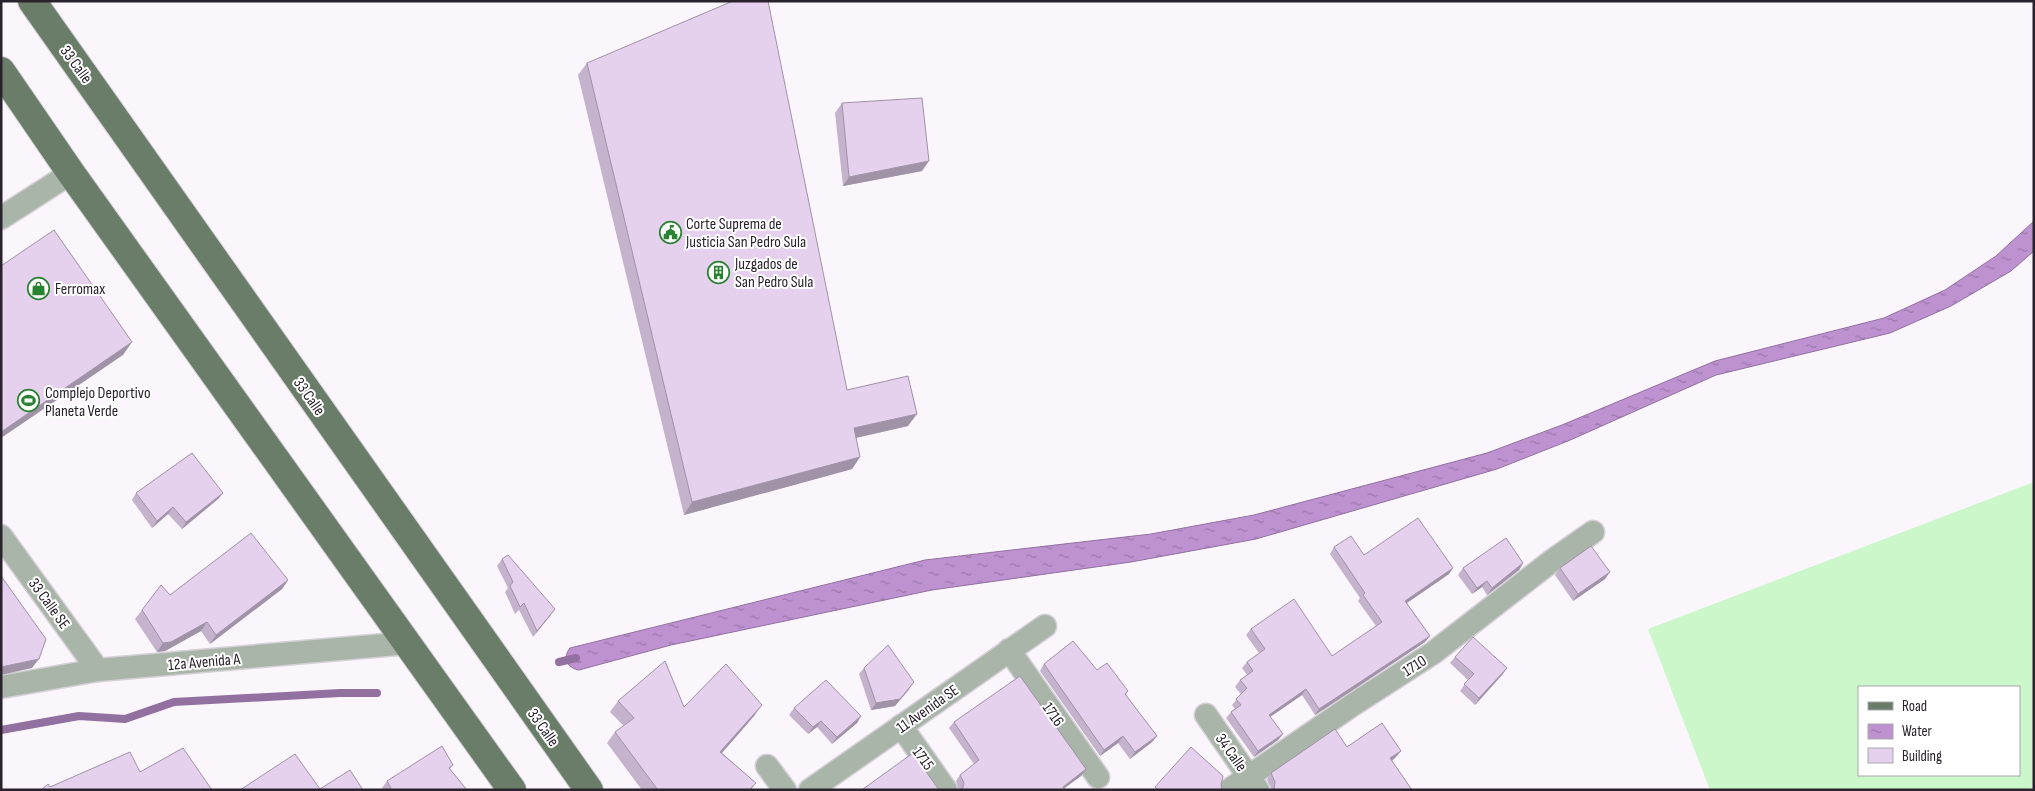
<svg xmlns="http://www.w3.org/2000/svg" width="2035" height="791" viewBox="0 0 2035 791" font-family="'Sofia Sans Condensed',sans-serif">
  <defs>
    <pattern id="water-ripples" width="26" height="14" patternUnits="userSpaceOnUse" patternTransform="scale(1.25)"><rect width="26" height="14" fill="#be92d1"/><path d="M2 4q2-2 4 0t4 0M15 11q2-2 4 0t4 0" fill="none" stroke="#9b77aa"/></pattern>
  </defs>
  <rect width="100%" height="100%" fill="#faf6fc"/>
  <!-- pitch -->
  <path fill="#cbf7cb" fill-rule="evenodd" d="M 2034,482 L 2034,787 L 2027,790 L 1710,790 L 1648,629 ZM 1859,687 L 2019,687 L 2019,775 L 1859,775 Z"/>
  <!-- water -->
  <path fill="url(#water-ripples)" stroke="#9270a0" d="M 2034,221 L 2034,251 L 2011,271 L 1951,306 L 1890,333 L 1716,375 L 1568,441 L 1497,469 L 1256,539 L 1131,562 L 932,590 L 671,645 L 579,670 C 567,668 562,658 570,648 L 925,560 L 1151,534 L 1254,515 L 1487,453 L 1562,425 L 1715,361 L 1884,318 L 1945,290 L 1996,256 Z"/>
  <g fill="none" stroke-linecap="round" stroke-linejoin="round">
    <!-- stream -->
    <g stroke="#9270a0" stroke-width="8">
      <polyline points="559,662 576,658"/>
      <polyline points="1,730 79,716 125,719 174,702 340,693 377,693"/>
    </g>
    <defs>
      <g id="street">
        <polyline points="1,218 71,173"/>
        <polyline points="1,536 98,670"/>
        <polyline points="1009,650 1098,777"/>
        <polyline points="1,687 98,670 408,643"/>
        <polyline points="1206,715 1258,790"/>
        <polyline points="901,726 946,790"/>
        <polyline points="767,766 785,790"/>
        <polyline points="810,790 1045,626"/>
        <polyline points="1229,790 1354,704 1433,653 1553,560 1593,532"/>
      </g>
      <g id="primary">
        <polyline points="32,1 589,790"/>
        <polyline points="1,71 71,173 512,790"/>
      </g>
    </defs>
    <!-- street casing -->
    <use href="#street" stroke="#d5d0d7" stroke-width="25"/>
    <!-- primary casing -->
    <use href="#primary" stroke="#d5d0d7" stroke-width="30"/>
    <!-- street -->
    <use href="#street" stroke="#a9b5a9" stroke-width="22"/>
    <!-- primary -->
    <use href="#primary" stroke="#697d68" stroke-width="28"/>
  </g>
  <!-- wall -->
  <g fill="#c5b3cd">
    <polygon points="587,63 847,390 908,426 856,438 860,457 852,469 684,515 578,75"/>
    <polygon points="842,103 922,171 843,186 835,113"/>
    <polygon points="136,493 223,493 218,499 182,529 168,514 152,528 132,500"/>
    <polygon points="1334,547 1364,555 1449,574 1407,603 1430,636 1425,642 1315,715 1302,695 1270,717 1283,734 1278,740 1254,757 1226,718 1231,712 1235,709 1232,705 1241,694 1235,687 1240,680 1247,675 1242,668 1247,662 1259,653 1246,635 1251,629 1332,656 1376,626 1358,601 1360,598 1330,554"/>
    <polygon points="502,559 555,609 533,637 519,610 515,614 505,592 508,588 497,566"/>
    <polygon points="1523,563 1519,570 1487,595 1482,587 1472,594 1458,575 1463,568"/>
    <polygon points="1560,568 1605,579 1573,601 1555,575"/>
    <polygon points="288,580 282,589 210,644 201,631 165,651 157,652 135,619 142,610 170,595"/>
    <polygon points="1455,657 1507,668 1502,675 1475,705 1460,691 1468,680 1450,663"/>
    <polygon points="1044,664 1097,670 1128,691 1126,695 1157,736 1152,742 1130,759 1118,743 1100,756 1040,671"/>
    <polygon points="864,668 910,689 895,706 871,710 859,674"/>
    <polygon points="618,701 684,707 754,716 722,753 756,783 751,790 642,790 607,743 615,732 624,726 610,712"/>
    <polygon points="794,708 861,716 857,723 832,744 817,727 808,734 789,715"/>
    <polygon points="954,722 1086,769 1081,776 1064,788 1065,790 959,790 956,781 960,775 974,764 949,728"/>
    <polygon points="1347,747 1396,757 1392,761 1412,790 1271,790 1271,788 1267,780 1271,773"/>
    <polygon points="453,765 450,769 467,790 383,790 382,788 387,781"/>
  </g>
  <!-- shaded-wall -->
  <g fill="#a092a7">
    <polygon points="929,161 922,171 843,186 849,177"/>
    <polygon points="132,342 123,355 1,438 1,432"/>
    <polygon points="917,414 908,426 846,440 854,428"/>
    <polygon points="860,457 852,469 684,515 692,502"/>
    <polygon points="223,493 218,499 182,529 186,522"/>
    <polygon points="173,507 168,514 152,528 157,521"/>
    <polygon points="1523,563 1519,570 1487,595 1492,588"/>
    <polygon points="1453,568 1449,574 1401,607 1405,601"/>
    <polygon points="1610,572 1605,579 1573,601 1578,594"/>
    <polygon points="288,580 282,589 210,644 216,635"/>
    <polygon points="1487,581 1482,587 1472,594 1477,588"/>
    <polygon points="555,609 550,616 533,637 537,631"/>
    <polygon points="207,622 201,631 165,651 157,652 163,643"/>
    <polygon points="1430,636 1425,642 1315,715 1319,709"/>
    <polygon points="39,659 32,668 1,675 1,667"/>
    <polygon points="1507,668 1502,675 1475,705 1479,698"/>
    <polygon points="914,682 895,706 871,710 876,703"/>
    <polygon points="1306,689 1302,695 1264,721 1269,715"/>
    <polygon points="762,705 754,716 713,763 720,752"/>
    <polygon points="861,716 857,723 832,744 837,737"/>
    <polygon points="821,721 817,727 808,734 813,727"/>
    <polygon points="1283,734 1278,740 1254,757 1258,751"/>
    <polygon points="1123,736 1118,743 1100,756 1104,750"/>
    <polygon points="1157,736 1152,742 1130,759 1135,752"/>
    <polygon points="1401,751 1396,757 1386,765 1390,758"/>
    <polygon points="1086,769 1081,776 1062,790 1063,787"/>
  </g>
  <!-- building -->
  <g fill="#e5d0ee" stroke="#a092a7">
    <polygon points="733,1 768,1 847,390 908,376 917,414 854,428 860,457 692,502 587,63"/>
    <polygon points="922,98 929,161 849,177 842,103"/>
    <polygon points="54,230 132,342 1,432 1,266"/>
    <polygon points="192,453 223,493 186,522 173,507 157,521 136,493"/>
    <polygon points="1418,518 1453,568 1405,601 1430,636 1319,709 1306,689 1269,715 1283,734 1258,751 1231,712 1241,705 1236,699 1247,688 1240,680 1253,671 1247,662 1265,649 1251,629 1294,599 1332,656 1382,622 1363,595 1365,593 1334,547 1351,536 1364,555"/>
    <polygon points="251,533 288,580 216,635 207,622 171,642 163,643 142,610 161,585 170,595"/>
    <polygon points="1506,538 1523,563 1492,588 1487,581 1477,588 1463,568"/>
    <polygon points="1591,546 1610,572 1578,594 1560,568"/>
    <polygon points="508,555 555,609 537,631 524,603 520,607 510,586 513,582 502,559"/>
    <polygon points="1,576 46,639 39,659 1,667"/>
    <polygon points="1473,637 1507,668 1479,698 1464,684 1474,674 1455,657"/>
    <polygon points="1073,641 1097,670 1107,663 1128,691 1125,694 1157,736 1135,752 1123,736 1104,750 1044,664"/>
    <polygon points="888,645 914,682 900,699 876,703 864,668"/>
    <polygon points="665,661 684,707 726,664 762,705 720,752 756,783 749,790 658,790 615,732 634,718 618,701"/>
    <polygon points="1020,676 1086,769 1063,787 1065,790 962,790 964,783 960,775 979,760 954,722"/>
    <polygon points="826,680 861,716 837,737 821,721 813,727 794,708"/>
    <polygon points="1382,723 1401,751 1390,758 1412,790 1274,790 1275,782 1271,773 1335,729 1347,747"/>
    <polygon points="442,746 453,765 449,768 467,790 392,790 387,781"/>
    <polygon points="1191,747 1223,776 1221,785 1222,790 1156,790 1157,789 1155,787"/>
    <polygon points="183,748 212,790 41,790 48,784 50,787 130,752 140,772"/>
    <polygon points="913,753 939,790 864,790 863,789"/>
    <polygon points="295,754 320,789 350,770 363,790 240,790"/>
  </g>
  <!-- icons -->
  <defs>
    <symbol id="civic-ring" viewBox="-11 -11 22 22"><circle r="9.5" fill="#fff" stroke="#2a8332" stroke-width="1.5"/><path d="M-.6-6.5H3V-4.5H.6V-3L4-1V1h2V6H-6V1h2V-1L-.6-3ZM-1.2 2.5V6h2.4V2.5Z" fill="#2a8332"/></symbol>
    <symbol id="building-ring" viewBox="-11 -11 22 22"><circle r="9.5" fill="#fff" stroke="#2a8332" stroke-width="1.5"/><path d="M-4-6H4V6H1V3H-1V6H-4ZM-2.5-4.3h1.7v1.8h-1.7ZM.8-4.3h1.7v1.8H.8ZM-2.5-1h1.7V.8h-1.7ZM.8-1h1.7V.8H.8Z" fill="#2a8332"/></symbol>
    <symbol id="shop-ring" viewBox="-11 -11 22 22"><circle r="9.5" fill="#fff" stroke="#2a8332" stroke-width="1.5"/><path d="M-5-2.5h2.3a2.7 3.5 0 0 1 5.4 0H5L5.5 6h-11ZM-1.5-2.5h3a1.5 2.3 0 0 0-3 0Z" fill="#2a8332"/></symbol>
    <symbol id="stadium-ring" viewBox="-11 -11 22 22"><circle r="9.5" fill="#fff" stroke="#2a8332" stroke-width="1.5"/><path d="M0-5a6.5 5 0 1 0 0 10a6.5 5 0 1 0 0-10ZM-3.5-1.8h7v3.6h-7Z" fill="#2a8332"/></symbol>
  </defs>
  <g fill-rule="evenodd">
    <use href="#civic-ring" x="658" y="220" width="25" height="25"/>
    <use href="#building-ring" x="706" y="260" width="25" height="25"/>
    <use href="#shop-ring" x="26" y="276" width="25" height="25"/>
    <use href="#stadium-ring" x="16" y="388" width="25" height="25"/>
  </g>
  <g text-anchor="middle" stroke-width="4" stroke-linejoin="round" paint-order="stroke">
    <!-- street labels -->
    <g font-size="16" fill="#2a222d" stroke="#fff">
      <text transform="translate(77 64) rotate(54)" y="6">33 Calle</text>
      <text transform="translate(310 396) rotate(55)" y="6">33 Calle</text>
      <text transform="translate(50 603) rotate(54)" y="6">33 Calle SE</text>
      <text transform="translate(204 661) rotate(-5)" y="6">12a Avenida A</text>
      <text transform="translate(1414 665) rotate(-32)" y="6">1710</text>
      <text transform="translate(927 708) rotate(-35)" y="6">11 Avenida SE</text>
      <text transform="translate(1054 714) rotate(55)" y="6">1716</text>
      <text transform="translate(544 727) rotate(55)" y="6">33 Calle</text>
      <text transform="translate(1232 752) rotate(55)" y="6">34 Calle</text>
      <text transform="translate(924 758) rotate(54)" y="6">1715</text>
    </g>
    <!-- poi labels -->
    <g font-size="16" fill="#2a222d" stroke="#fff" text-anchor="start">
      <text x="686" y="229">Corte Suprema de<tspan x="686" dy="18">Justicia San Pedro Sula</tspan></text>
      <text x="735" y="269">Juzgados de<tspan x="735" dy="18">San Pedro Sula</tspan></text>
      <text x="55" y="294">Ferromax</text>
      <text x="45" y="398">Complejo Deportivo<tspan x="45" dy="18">Planeta Verde</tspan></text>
    </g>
  </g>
  <!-- border -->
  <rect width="2035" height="791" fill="none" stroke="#2a222d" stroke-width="5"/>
  <!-- legend -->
  <rect x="1858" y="686" width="162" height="90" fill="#ffffff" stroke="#aaa7ab"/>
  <rect x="1868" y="702" width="25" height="8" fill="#697d68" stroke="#aaa7ab"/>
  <text x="1902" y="711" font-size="15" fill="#2a222d">Road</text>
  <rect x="1868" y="724" width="25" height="15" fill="url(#water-ripples)" stroke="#aaa7ab"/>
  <text x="1902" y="736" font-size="15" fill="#2a222d">Water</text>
  <rect x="1868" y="748" width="25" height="15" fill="#e5d0ee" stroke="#aaa7ab"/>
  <text x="1902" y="761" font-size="15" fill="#2a222d">Building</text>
</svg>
